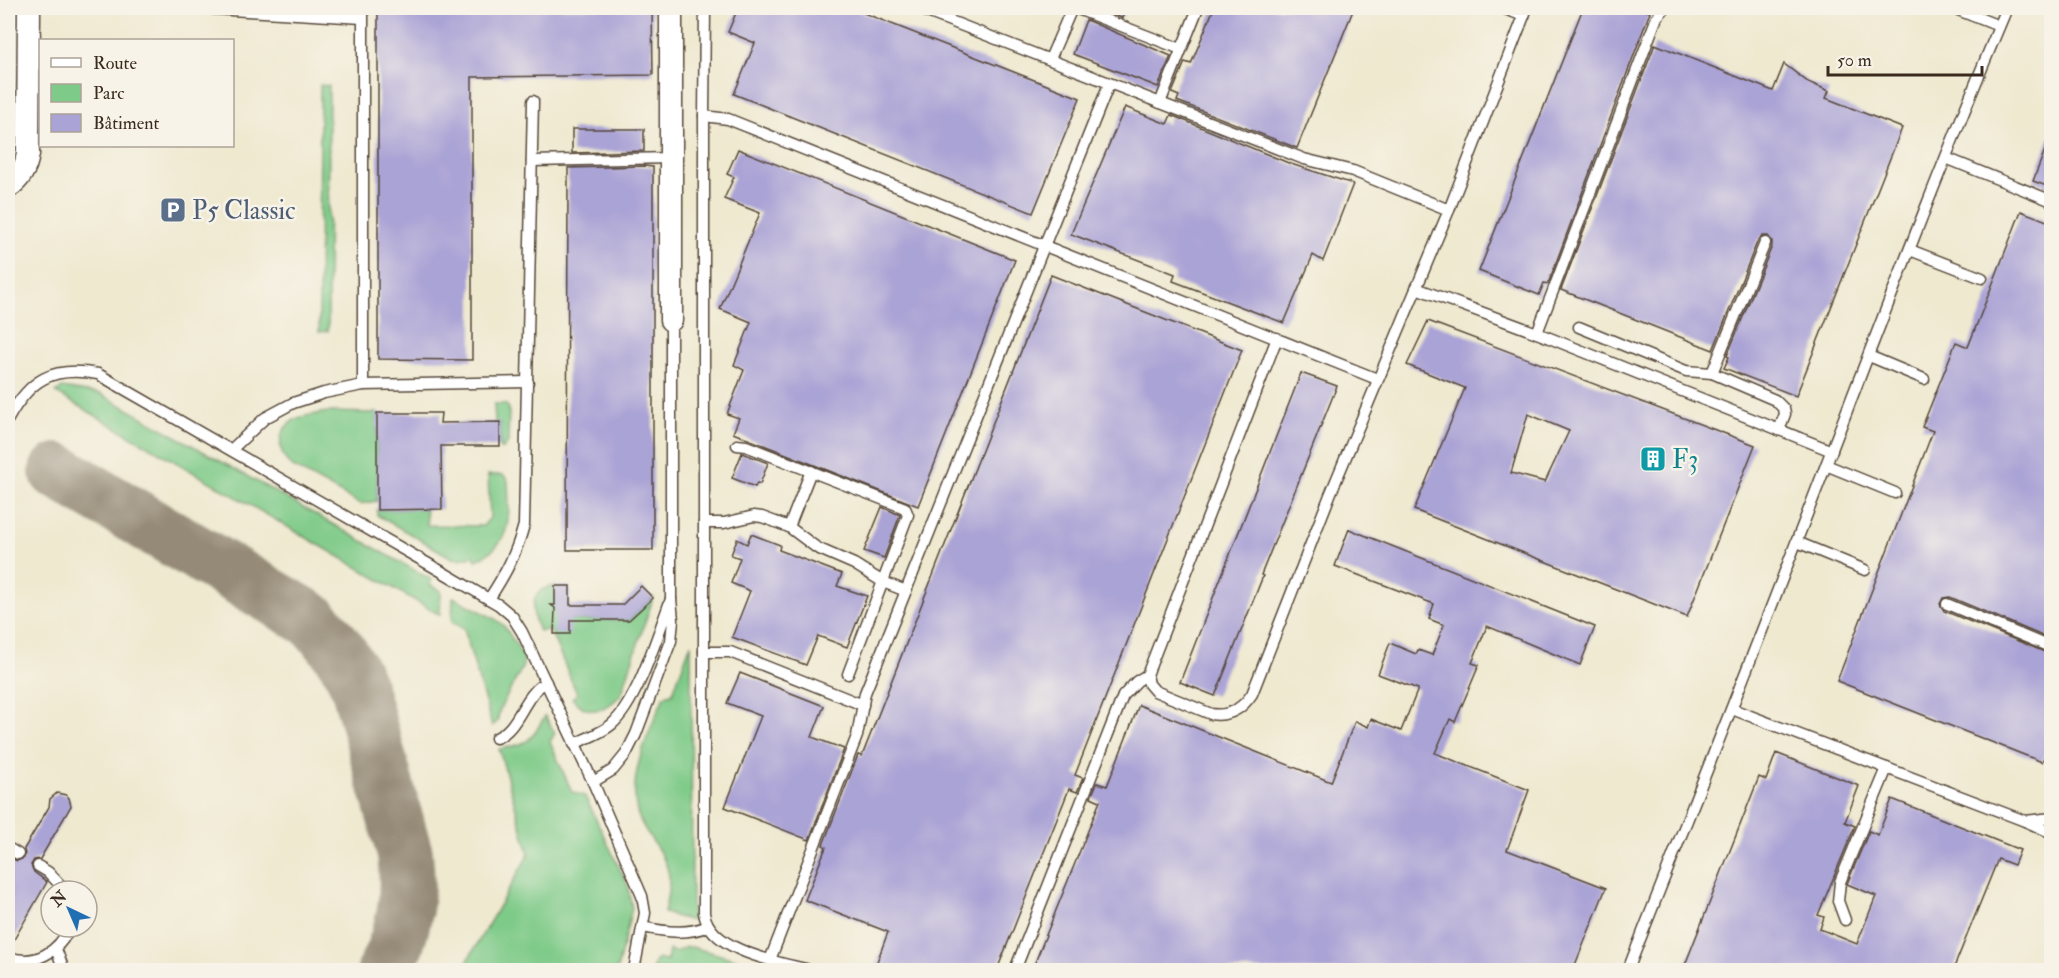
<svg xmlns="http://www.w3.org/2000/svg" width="2059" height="978" viewBox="0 0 2059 978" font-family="'IM FELL Double Pica',serif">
  <rect width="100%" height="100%" fill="#f7f3e8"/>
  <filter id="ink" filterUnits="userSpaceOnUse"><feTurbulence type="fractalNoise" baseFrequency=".0167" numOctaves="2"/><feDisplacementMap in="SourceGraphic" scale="12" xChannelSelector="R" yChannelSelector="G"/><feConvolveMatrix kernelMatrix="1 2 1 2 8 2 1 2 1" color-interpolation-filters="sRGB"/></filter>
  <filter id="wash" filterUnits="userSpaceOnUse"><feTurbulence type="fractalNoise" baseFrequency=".008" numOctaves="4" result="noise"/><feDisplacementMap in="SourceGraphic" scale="24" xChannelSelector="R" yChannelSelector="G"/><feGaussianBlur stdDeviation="1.35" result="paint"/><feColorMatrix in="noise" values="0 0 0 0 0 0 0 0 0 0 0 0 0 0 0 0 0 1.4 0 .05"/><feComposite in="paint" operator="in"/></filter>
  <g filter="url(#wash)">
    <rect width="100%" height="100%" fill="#efe9d0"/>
    <!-- green -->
    <g fill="#7eca88" stroke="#5c7a53" stroke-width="1.5">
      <polygon points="8,39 14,46 13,151 8,162"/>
      <polygon points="320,85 329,86 328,331 319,332"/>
      <polygon points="62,388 101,394 432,580 429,584 441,591 440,615 56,393"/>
      <polygon points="494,404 505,404 509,408 508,443 503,449 500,449 500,423 495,422"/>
      <path d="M 327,412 L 377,413 L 377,501 L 360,504 L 291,466 C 275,450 277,428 298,418 C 307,415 318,414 327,412 Z"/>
      <path d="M 488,475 L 503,475 L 508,480 C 509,515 514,544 476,560 L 474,556 L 459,559 L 452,558 L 377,515 L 377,510 L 426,509 L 427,525 L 483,526 L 490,518 Z"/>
      <path d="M 555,586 L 555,608 L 567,620 L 629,620 L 653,598 L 621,695 C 605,711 589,718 572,698 L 577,694 L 550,630 L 539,631 C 530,613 529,588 555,586 Z"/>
      <polygon points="453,597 495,619 505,627 524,657 523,666 500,709 497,722 492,726 464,629 452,622"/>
      <path d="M 691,644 L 692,921 L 664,913 C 666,902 670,888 669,877 C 667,854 645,836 638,815 C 626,775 650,732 664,696 L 672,694 Z"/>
      <path d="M 545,716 L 555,733 L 550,742 L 572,792 L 585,796 L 628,886 L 632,908 L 617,970 L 462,970 L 529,854 L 499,749 C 529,744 530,742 545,716 Z"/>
      <polygon points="686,947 692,947 767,968 766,970 652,970 655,961 658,959 667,961 669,950 675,952"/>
    </g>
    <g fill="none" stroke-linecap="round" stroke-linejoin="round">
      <!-- taxiway -->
      <path stroke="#958a77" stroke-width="56" d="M 57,471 L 312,620 C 332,640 347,660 358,685 L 405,854 C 410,899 405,929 385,970"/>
    </g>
    <g id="blocks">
      <!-- building -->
      <g fill="#aaa3d5" fill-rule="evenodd">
        <polygon points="378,8 652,8 653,75 472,77 472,360 378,359"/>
        <polygon points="738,8 851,8 1080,98 1033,213 734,94 755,43 728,32"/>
        <polygon points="1094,8 1126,8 1122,18"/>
        <polygon points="1214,8 1354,8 1297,148 1177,101 1179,96 1172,93 1185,62 1191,64"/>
        <polygon points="1583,8 1639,8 1650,12 1548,284 1544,283 1539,295 1479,271"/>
        <polygon points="1086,20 1171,56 1158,87 1073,54"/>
        <polygon points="1655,44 1773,91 1784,64 1808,82 1829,91 1826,98 1902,128 1796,396 1724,368 1729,357 1727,356 1772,246 1772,241 1768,236 1763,236 1758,240 1713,350 1561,290"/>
        <polygon points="1125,107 1167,124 1171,115 1291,164 1353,184 1323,261 1313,255 1284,323 1173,281 1175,274 1071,234"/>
        <polygon points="572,129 644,129 644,151 572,153"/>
        <polygon points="2050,137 2052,137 2052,188 2033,181"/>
        <polygon points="738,149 1015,260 918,506 733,433 739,418 727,414 744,370 734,365 751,322 720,309 760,213 724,199 734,177 727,174"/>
        <polygon points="644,166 653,167 653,550 567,550 568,168"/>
        <polygon points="2021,211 2052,223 2052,640 1950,597 1943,598 1940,604 1944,611 2052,655 2052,738 2042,762 1837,681 1933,431 1922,427 1956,342 1968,347"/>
        <polygon points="1051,275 1242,350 1075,775 1083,778 1077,792 1069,789 997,970 874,970 888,932 805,900 826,847 823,845 858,755 862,756"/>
        <path d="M 1428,321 L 1755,445 L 1687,617 L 1414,510 L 1465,388 L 1407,365 ZM 1528,414 L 1569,431 L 1545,482 L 1511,473 Z"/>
        <polygon points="1301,373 1337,386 1261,575 1263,576 1215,696 1180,682"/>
        <polygon points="377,413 441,413 440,423 500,422 500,446 441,446 442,509 377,510"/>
        <polygon points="742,453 768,463 760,484 757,483 755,487 732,478"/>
        <polygon points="882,507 900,515 884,558 864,551"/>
        <polygon points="1349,529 1595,627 1580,665 1487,626 1472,663 1479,665 1455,722 1450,719 1435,753 1529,790 1507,850 1606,888 1573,970 1032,970 1100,801 1091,797 1097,783 1107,786 1139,705 1331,782 1355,721 1368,727 1371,719 1401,731 1418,689 1378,674 1390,643 1416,654 1418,650 1432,655 1444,625 1429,619 1434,604 1335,566"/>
        <polygon points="751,534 780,545 779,550 842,574 837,586 867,596 847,647 818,636 806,665 732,637 750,591 731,583 740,558 731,555 737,539 747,544"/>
        <polygon points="555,586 570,586 570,605 622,605 641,586 653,598 629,620 570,620 570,634 554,634 555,608 551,605 555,605"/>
        <polygon points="740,673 824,706 812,737 844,749 809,840 725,807 761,716 727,703"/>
        <polygon points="1776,753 1859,786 1845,822 1855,826 1818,915 1824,917 1820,929 1857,944 1876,896 1847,884 1869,831 1878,835 1892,799 2020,850 2014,865 1998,859 1953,970 1683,970 1759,777 1766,780"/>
        <polygon points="57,793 66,795 69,798 71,806 40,859 34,860 31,865 34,872 47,882 8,950 8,856 17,861 24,858 25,854 24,849 49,807 50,799"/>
      </g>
    </g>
  </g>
  <g filter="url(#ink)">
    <use href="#blocks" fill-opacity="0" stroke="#564739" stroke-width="1.5"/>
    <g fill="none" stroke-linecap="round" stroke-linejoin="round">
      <defs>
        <g id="service">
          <polyline points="211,8 214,9 362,18"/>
          <polyline points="363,8 363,385"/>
          <polyline points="917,8 1304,159 1353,171 1449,210"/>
          <polyline points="1075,8 1181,49"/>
          <polyline points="1502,8 1524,16"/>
          <polyline points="1953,8 1999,26"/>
          <polyline points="1050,59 1072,8"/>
          <polyline points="1160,103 1198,8"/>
          <polyline points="704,116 705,8"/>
          <polyline points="1946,158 2052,201"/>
          <polyline points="532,161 671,158"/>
          <polyline points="1910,250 1982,278"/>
          <polyline points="1416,288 1537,333 1832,451"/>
          <polyline points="1579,327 1686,371 1712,373 1775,400 1784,409 1785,414 1779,430"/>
          <polyline points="1537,333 1657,17 1665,8"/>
          <path d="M 1277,338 L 1147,675 L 1149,684 L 1155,691 L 1211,714 C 1229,717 1242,709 1252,694 L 1330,495 L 1449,210 L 1527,8"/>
          <polyline points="1869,356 1924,379"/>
          <polyline points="1712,373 1765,243"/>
          <path d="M 8,419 C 30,379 52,366 98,374 L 439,570 L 499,605 L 512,616 L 522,632 L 593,782 L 642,896 L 645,913 L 634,970"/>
          <polyline points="737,445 746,446 905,508 908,515 848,674"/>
          <polyline points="232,449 265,418 293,403 324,393 363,385 528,382"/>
          <polyline points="1826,465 1895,493"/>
          <polyline points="704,523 724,523 754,516 762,517 789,527 817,548 854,564 883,582 906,591"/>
          <polyline points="789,527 811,471"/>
          <polyline points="1797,542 1865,570"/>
          <path d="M 489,599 C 506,573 516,554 524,525 L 533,101"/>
          <polyline points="671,599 671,320"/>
          <polyline points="1947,604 2052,648"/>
          <polyline points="704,652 730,652 863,705"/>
          <polyline points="1732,709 2025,821"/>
          <path d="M 496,738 C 520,728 522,696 546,682"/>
          <path d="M 574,744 C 586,738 600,734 611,725 C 638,702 658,633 671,599 L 673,620 L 671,641 L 636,734 L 626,754 L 613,770 L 593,782"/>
          <polyline points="2052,818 2025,821 2052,833"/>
          <polyline points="8,848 18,854"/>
          <polyline points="38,866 48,872 66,891"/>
          <polyline points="1845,920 1838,901 1840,882 1887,768"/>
          <path d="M 643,927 C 664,932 688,935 708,926"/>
          <polyline points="56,949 64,970"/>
          <path d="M 8,957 C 35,966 58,953 70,927"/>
          <polyline points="770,960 857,736 865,693 1109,84"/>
          <path d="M 809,970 C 778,962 710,951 704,913 L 704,116 L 728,119 L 1377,379"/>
          <polyline points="1015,970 1123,696 1137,681 1147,675"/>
          <path d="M 1628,970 C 1684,827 1742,684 1797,540 C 1866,362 1933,183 2007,8"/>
        </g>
        <g id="minor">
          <polyline points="671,8 671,320"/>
          <path d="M 8,187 C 20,179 26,168 28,154 L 29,8"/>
        </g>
      </defs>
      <!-- service casing -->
      <use href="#service" stroke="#564739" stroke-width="13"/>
      <!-- minor casing -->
      <use href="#minor" stroke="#564739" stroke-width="25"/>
      <!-- service -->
      <use href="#service" stroke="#fff" stroke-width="10"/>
      <!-- minor -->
      <use href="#minor" stroke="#fff" stroke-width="22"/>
    </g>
  </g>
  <!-- icons -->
  <defs>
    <symbol id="parking-square" viewBox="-11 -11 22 22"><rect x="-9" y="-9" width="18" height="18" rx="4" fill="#5c6f8a" stroke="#f7f3e8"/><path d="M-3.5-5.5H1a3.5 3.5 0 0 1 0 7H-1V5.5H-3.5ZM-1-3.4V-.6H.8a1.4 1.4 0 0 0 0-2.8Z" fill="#fff"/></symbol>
    <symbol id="building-square" viewBox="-11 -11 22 22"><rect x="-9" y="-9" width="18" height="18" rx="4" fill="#0f9aa8" stroke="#f7f3e8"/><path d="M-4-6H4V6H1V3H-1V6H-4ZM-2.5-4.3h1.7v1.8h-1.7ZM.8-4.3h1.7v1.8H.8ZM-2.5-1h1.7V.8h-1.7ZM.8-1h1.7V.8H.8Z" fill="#fff"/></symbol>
  </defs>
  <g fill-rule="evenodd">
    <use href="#parking-square" x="158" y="195" width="30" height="30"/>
    <use href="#building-square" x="1638" y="444" width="30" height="30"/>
  </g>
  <g text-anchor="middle" stroke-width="5" stroke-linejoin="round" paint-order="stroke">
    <!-- service labels -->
    <g font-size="26" fill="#4e5e75" stroke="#f7f3e8" text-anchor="start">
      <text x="192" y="219">P5 Classic</text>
    </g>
    <!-- culture labels -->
    <g font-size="26" fill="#0d838f" stroke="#f7f3e8" text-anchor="start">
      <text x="1672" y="468">F3</text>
    </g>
  </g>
  <!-- margin -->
  <rect width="2059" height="978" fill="none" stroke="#f7f3e8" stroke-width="30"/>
  <!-- legend -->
  <rect x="39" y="39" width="195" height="108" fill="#f7f3e8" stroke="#aca397" stroke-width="1.5"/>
  <rect x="51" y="58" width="30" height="9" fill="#ffffff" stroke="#aca397" stroke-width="1.5"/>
  <text x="93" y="69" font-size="18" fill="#3b2a1e">Route</text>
  <rect x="51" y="84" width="30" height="18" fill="#7eca88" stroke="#aca397" stroke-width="1.5"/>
  <text x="93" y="99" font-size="18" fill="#3b2a1e">Parc</text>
  <rect x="51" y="114" width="30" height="18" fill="#aaa3d5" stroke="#aca397" stroke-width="1.5"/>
  <text x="93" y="129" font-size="18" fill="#3b2a1e">Bâtiment</text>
  <!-- north arrow -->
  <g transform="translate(69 909) rotate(316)"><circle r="28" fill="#f7f3e8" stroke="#aca397" stroke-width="1.5"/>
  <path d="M0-4.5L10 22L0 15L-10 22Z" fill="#1f6fb2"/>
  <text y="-9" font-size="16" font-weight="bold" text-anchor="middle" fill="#3b2a1e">N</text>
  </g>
  <!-- scale -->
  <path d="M1828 66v9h154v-9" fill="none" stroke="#3b2a1e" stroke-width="3"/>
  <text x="1837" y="66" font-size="18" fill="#3b2a1e" stroke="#f7f3e8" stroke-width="4.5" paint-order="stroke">50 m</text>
</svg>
